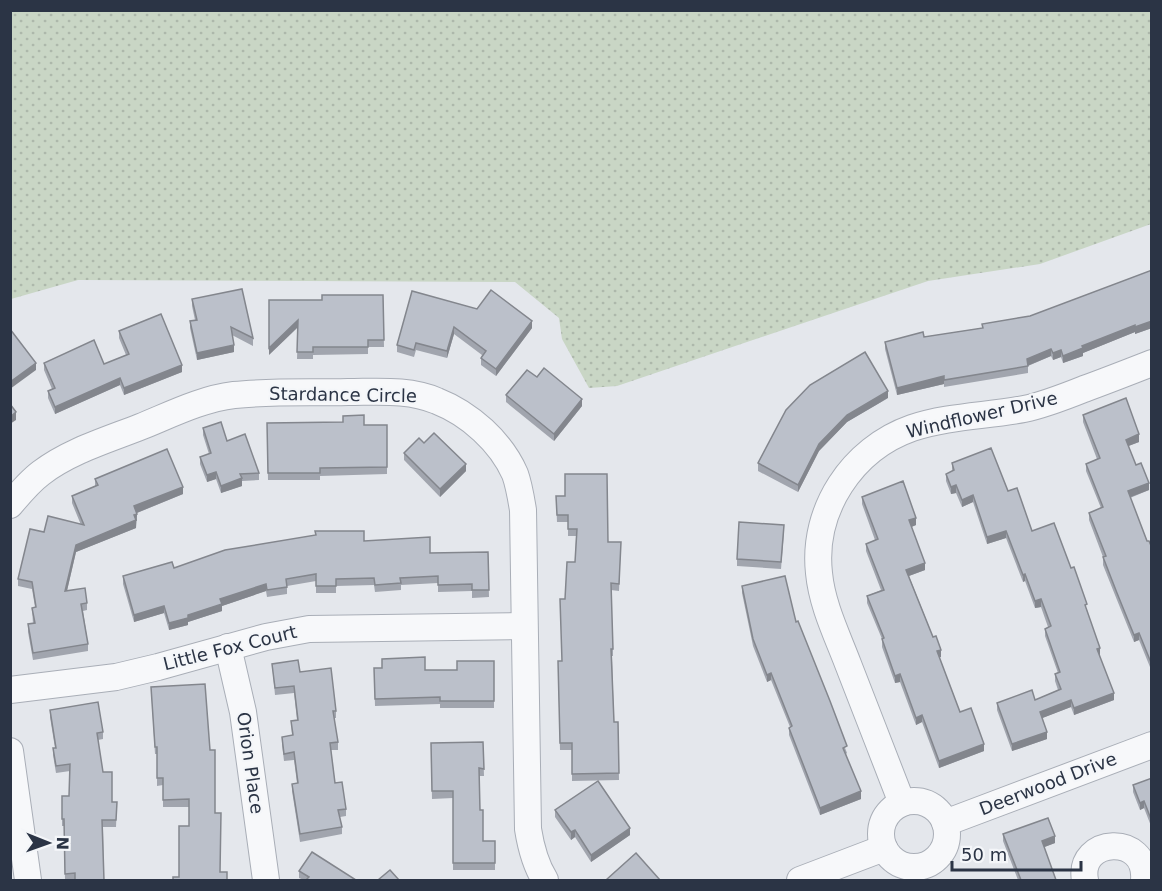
<svg xmlns="http://www.w3.org/2000/svg" width="1162" height="891" viewBox="0 0 1162 891" font-family="'DejaVu Sans',sans-serif">
  <defs>
    <pattern id="grass-dots" width="8" height="8" patternUnits="userSpaceOnUse" patternTransform="scale(1.5)"><rect width="8" height="8" fill="#c9d6c5"/><path d="M2 2h.1M6 6h.1" fill="none" stroke="#adb8ab" stroke-width="1.8" stroke-linecap="round"/></pattern>
  </defs>
  <rect width="100%" height="100%" fill="#e4e7ec"/>
  <!-- grass -->
  <polygon fill="url(#grass-dots)" points="11,10 1151,11 1151,224 1040,264 928,281 617,386 589,388 562,339 559,318 515,282 78,280 11,299"/>
  <g fill="none" stroke-linecap="round" stroke-linejoin="round">
    <defs>
      <g id="minor">
        <path d="M 10,505 C 20,493 29,482 41,473 C 70,451 107,440 140,427 C 170,415 201,399 234,395 C 272,391 310,393 348,392 C 378,392 409,389 437,401 C 470,414 501,442 515,474 C 519,485 521,498 523,510 L 528,829 C 531,848 535,864 545,880"/>
        <polyline points="228,647 243,712 266,880"/>
        <polyline points="10,690 116,677 158,667 266,637 309,629 524,626"/>
        <polyline points="10,751 28,880"/>
        <circle cx="914" cy="834" r="33"/>
        <path d="M 902,803 C 884,757 866,710 848,664 C 837,635 822,605 819,573 C 812,510 852,449 912,428 C 948,416 987,416 1024,409 C 1044,405 1064,397 1084,389 C 1106,381 1129,372 1152,363"/>
        <polyline points="945,823 1152,745"/>
        <polyline points="800,880 884,848"/>
        <path d="M 1085,880 C 1077,837 1148,833 1144,880"/>
      </g>
    </defs>
    <!-- minor casing -->
    <use href="#minor" stroke="#a9aeb7" stroke-width="28"/>
    <!-- minor -->
    <use href="#minor" stroke="#f7f8fa" stroke-width="26"/>
  </g>
  <!-- wall -->
  <g fill="#a1a5ae">
    <polygon points="1152,270 1152,328 1135,334 1135,332 1083,353 1083,356 1063,363 1061,357 1053,360 1051,356 1028,366 1028,373 944,387 944,384 897,395 885,349 885,342 924,337 982,328 982,324 1030,316"/>
    <polygon points="412,291 532,328 496,376 481,365 481,358 482,355 454,334 447,358 416,350 414,357 397,352 397,345"/>
    <polygon points="383,295 384,347 368,347 368,354 313,355 313,359 297,359 298,327 269,355 322,300"/>
    <polygon points="192,299 253,338 253,346 232,335 234,352 197,360 190,328 190,321 195,320 192,306"/>
    <polygon points="119,331 182,372 124,395 120,385 55,414 48,398 48,391 52,389 44,370 44,363 104,364 126,355 119,338"/>
    <polygon points="537,377 582,406 554,441 506,402 506,395"/>
    <polygon points="888,398 847,422 819,451 798,492 758,471 758,463"/>
    <polygon points="1083,415 1139,442 1128,446 1136,465 1149,490 1130,498 1147,541 1152,548 1152,672 1139,640 1134,642 1117,600 1103,565 1103,557 1089,520 1089,513 1101,508 1086,471 1086,464 1097,459 1083,422"/>
    <polygon points="267,423 364,425 387,425 387,474 320,476 320,480 268,480"/>
    <polygon points="203,428 227,441 259,473 259,480 242,481 242,486 221,493 216,479 207,482 200,464 200,457 209,454 203,435"/>
    <polygon points="424,443 466,471 440,497 404,460 404,453"/>
    <polygon points="952,463 1008,491 1032,531 1087,610 1100,655 1099,655 1114,700 1074,715 1071,707 1042,718 1047,739 1012,751 997,710 997,703 1035,700 1058,690 1055,681 1055,674 1058,673 1045,636 1045,629 1048,627 1041,607 1035,608 1025,581 1023,582 1006,538 987,544 973,502 962,507 956,493 951,494 946,481 946,474 952,471"/>
    <polygon points="95,479 183,494 137,513 137,521 136,521 136,528 76,552 67,591 87,603 87,610 83,611 88,644 88,651 33,660 28,632 28,624 33,624 32,608 35,607 32,589 18,586 18,579 44,532 81,525 72,503 72,496 95,486"/>
    <polygon points="556,496 608,542 621,542 619,591 611,590 613,649 613,656 612,656 614,722 618,722 619,780 572,781 572,750 560,750 558,668 562,661 565,599 575,562 576,536 568,536 568,522 557,522"/>
    <polygon points="862,497 916,525 911,527 925,570 909,576 941,657 939,657 960,712 984,751 939,768 922,722 916,725 900,682 895,683 882,647 882,639 867,603 867,596 881,590 866,551 866,544 875,540 862,504"/>
    <polygon points="784,532 781,569 737,566 737,559"/>
    <polygon points="364,541 430,553 488,552 489,597 472,598 472,591 438,592 438,583 401,585 401,590 375,592 374,585 336,586 336,593 316,593 316,581 287,586 287,594 267,597 266,591 222,606 222,611 188,622 188,625 169,630 164,613 134,622 123,584 123,576 174,568"/>
    <polygon points="742,586 796,622 847,753 846,754 861,799 820,815 789,735 789,728 790,727 771,680 767,682 753,646 742,593"/>
    <polygon points="494,661 494,708 440,708 440,704 375,706 374,668 425,670 457,670"/>
    <polygon points="272,664 300,672 336,711 336,718 334,718 338,742 338,750 331,750 335,783 346,809 346,816 340,817 342,827 342,834 300,842 292,791 292,784 297,783 294,760 284,761 282,744 282,737 292,735 291,721 297,720 294,693 275,695"/>
    <polygon points="151,687 210,750 179,877 189,826 189,807 163,807 163,785 157,786 157,754 155,754"/>
    <polygon points="50,710 103,732 103,739 98,740 103,772 112,802 117,802 116,827 103,827 104,880 65,880 64,826 62,826 62,796 69,796 70,771 56,773 53,755 53,748 55,748 50,717"/>
    <polygon points="483,742 484,776 479,776 480,810 483,841 495,841 495,870 453,870 453,798 432,799 431,743"/>
    <polygon points="1152,778 1152,826 1151,826 1144,808 1140,810 1133,792 1133,785"/>
    <polygon points="555,810 630,835 591,862 575,837 571,840 555,817"/>
    <polygon points="1003,834 1055,843 1044,847 1056,880 1018,880 1003,841"/>
    <polygon points="299,871 356,880 304,880 299,878"/>
  </g>
  <!-- shaded-wall -->
  <g fill="#83868d">
    <polygon points="298,320 298,327 269,355 269,348"/>
    <polygon points="532,321 532,328 496,376 496,369"/>
    <polygon points="1152,321 1152,328 1135,334 1135,327"/>
    <polygon points="1135,325 1135,332 1083,353 1083,356 1063,363 1063,356 1082,346"/>
    <polygon points="454,327 454,334 447,358 447,351"/>
    <polygon points="234,345 234,352 197,360 197,353"/>
    <polygon points="1051,349 1051,356 1027,366 1027,359"/>
    <polygon points="1061,350 1061,357 1053,360 1053,353"/>
    <polygon points="36,363 36,370 10,389 10,382"/>
    <polygon points="182,365 182,372 124,395 124,388"/>
    <polygon points="944,376 944,384 897,395 897,388"/>
    <polygon points="120,378 120,385 55,414 55,407"/>
    <polygon points="888,391 888,398 847,422 819,451 798,492 798,485 819,444 847,415"/>
    <polygon points="582,399 582,406 554,441 554,434"/>
    <polygon points="16,412 16,420 10,424 10,417"/>
    <polygon points="1139,434 1139,442 1126,447 1126,440"/>
    <polygon points="466,464 466,471 440,497 440,489"/>
    <polygon points="216,472 216,479 207,482 207,475"/>
    <polygon points="242,478 242,486 221,493 221,486"/>
    <polygon points="1149,483 1149,490 1128,498 1128,491"/>
    <polygon points="956,485 956,493 951,494 951,487"/>
    <polygon points="183,487 183,494 134,514 134,506"/>
    <polygon points="973,495 973,502 962,507 962,500"/>
    <polygon points="137,514 136,528 76,552 65,599 65,591 76,545"/>
    <polygon points="916,518 916,525 909,528 909,520"/>
    <polygon points="1006,531 1006,538 987,544 987,537"/>
    <polygon points="925,563 925,570 906,577 906,570"/>
    <polygon points="1025,574 1025,581 1023,582 1023,575"/>
    <polygon points="266,584 266,591 222,606 222,611 188,622 188,625 169,630 169,623 220,599"/>
    <polygon points="1041,599 1041,607 1035,608 1035,601"/>
    <polygon points="164,606 164,613 134,622 134,615"/>
    <polygon points="1139,633 1139,640 1134,642 1134,635"/>
    <polygon points="1100,648 1100,655 1097,656 1097,649"/>
    <polygon points="941,650 941,657 937,658 937,651"/>
    <polygon points="771,673 771,680 767,682 767,675"/>
    <polygon points="900,674 900,682 895,683 895,676"/>
    <polygon points="1114,693 1114,700 1074,715 1074,708"/>
    <polygon points="1071,700 1071,707 1040,719 1040,712"/>
    <polygon points="922,715 922,722 916,725 916,718"/>
    <polygon points="1047,732 1047,739 1012,751 1012,744"/>
    <polygon points="984,744 984,751 939,768 939,761"/>
    <polygon points="861,791 861,799 820,815 820,808"/>
    <polygon points="1144,801 1144,808 1140,810 1140,803"/>
    <polygon points="630,828 630,835 591,862 591,855"/>
    <polygon points="575,830 575,837 571,840 571,832"/>
    <polygon points="1055,836 1055,843 1042,848 1042,841"/>
  </g>
  <!-- building -->
  <g fill="#bbc0ca" stroke="#83868d" stroke-width="1.5">
    <polygon points="1152,270 1152,321 1135,327 1135,325 1082,346 1083,348 1063,356 1061,350 1053,353 1051,349 1027,359 1028,366 944,380 944,376 897,388 885,342 923,332 924,337 983,328 982,324 1030,316"/>
    <polygon points="242,289 253,338 231,327 234,345 197,353 190,321 197,320 192,299"/>
    <polygon points="491,290 532,321 496,369 481,358 486,351 454,327 447,351 416,343 414,350 397,345 412,291 477,309"/>
    <polygon points="322,295 383,295 384,340 368,340 368,347 313,347 313,352 297,352 298,320 269,348 269,300 322,300"/>
    <polygon points="161,314 182,365 124,388 120,378 55,407 48,391 55,388 44,363 94,340 104,364 129,354 119,331"/>
    <polygon points="10,329 36,363 10,382"/>
    <polygon points="865,352 888,391 847,415 819,444 798,485 758,463 786,410 810,385"/>
    <polygon points="544,368 582,399 554,434 506,395 527,370 537,377"/>
    <polygon points="1126,398 1139,434 1126,440 1136,465 1141,463 1149,483 1128,491 1147,541 1149,541 1152,548 1152,665 1139,633 1134,635 1117,593 1103,557 1106,556 1089,513 1103,507 1086,464 1100,458 1083,415"/>
    <polygon points="10,404 16,412 10,417"/>
    <polygon points="364,415 364,425 387,425 387,467 320,468 320,473 268,473 267,423 343,422 343,416"/>
    <polygon points="221,422 227,441 245,434 259,473 240,474 242,478 221,486 216,472 207,475 200,457 211,453 203,428"/>
    <polygon points="434,433 466,464 440,489 404,453 419,438 424,443"/>
    <polygon points="991,448 1008,491 1017,488 1032,531 1054,523 1071,568 1074,567 1087,604 1085,605 1100,648 1097,649 1114,693 1074,708 1071,700 1040,712 1047,732 1012,744 997,703 1032,690 1035,700 1061,689 1055,674 1060,672 1045,629 1051,626 1041,599 1035,601 1025,574 1023,575 1006,531 987,537 973,495 962,500 956,485 951,487 946,474 954,470 952,463"/>
    <polygon points="167,449 183,487 134,506 137,514 134,515 136,520 76,545 65,591 85,588 87,603 81,604 88,644 33,653 28,624 35,623 32,608 36,607 32,582 18,579 30,529 44,532 48,516 84,525 72,496 98,485 95,479"/>
    <polygon points="565,474 607,474 608,542 621,542 619,584 611,583 613,649 611,649 614,722 618,722 619,773 572,774 572,743 560,743 558,661 562,661 560,599 565,599 567,562 575,562 577,529 568,529 568,515 557,515 556,496 565,496"/>
    <polygon points="903,481 916,518 909,520 925,563 906,570 933,637 936,636 941,650 937,651 960,712 971,708 984,744 939,761 922,715 916,718 900,674 895,676 882,639 884,638 867,596 884,590 866,544 878,539 862,497"/>
    <polygon points="739,522 784,525 781,562 737,559"/>
    <polygon points="315,531 364,531 364,541 430,537 430,553 488,552 489,590 472,590 472,584 438,585 438,576 400,578 401,583 375,585 374,578 336,579 336,586 316,586 316,574 286,579 287,587 267,590 266,584 220,599 222,604 188,615 188,618 169,623 164,606 134,615 123,576 172,562 174,568 225,550 316,535"/>
    <polygon points="785,576 796,622 798,621 830,701 847,746 843,748 861,791 820,808 789,728 792,726 771,673 767,675 753,639 742,586"/>
    <polygon points="425,657 425,670 457,670 457,661 494,661 494,701 440,701 440,697 375,699 374,668 382,668 382,659"/>
    <polygon points="298,660 300,672 331,668 336,711 333,711 338,742 330,743 335,783 342,782 346,809 338,810 342,827 300,834 292,784 298,783 294,752 284,754 282,737 293,735 291,721 298,720 294,686 275,688 272,664"/>
    <polygon points="205,684 210,750 215,750 215,813 221,813 220,872 227,872 227,880 173,880 173,877 179,877 179,826 189,826 189,799 163,800 163,778 157,778 157,747 155,747 151,687"/>
    <polygon points="98,702 103,732 97,733 103,772 112,772 112,802 117,802 116,820 102,820 104,880 75,880 75,873 65,874 64,819 62,819 62,796 69,796 70,764 56,766 53,748 56,748 50,710"/>
    <polygon points="483,742 484,769 479,768 480,810 483,810 483,841 495,841 495,863 453,863 453,791 432,791 431,743"/>
    <polygon points="1152,778 1152,819 1151,819 1144,801 1140,803 1133,785"/>
    <polygon points="598,781 630,828 591,855 575,830 571,832 555,810"/>
    <polygon points="1048,818 1055,836 1042,841 1056,880 1021,880 1003,834"/>
    <polygon points="312,852 356,880 306,880 309,877 299,871"/>
    <polygon points="636,853 660,880 606,880"/>
    <polygon points="390,870 399,880 378,880"/>
  </g>
  <g text-anchor="middle" stroke-width="4.5" stroke-linejoin="round" paint-order="stroke">
    <!-- street labels -->
    <g font-size="18" fill="#2b3445" stroke="#f4f6f9">
      <text transform="translate(343 395) rotate(1)" y="6">Stardance Circle</text>
      <text transform="translate(982 415) rotate(-13)" y="6">Windflower Drive</text>
      <text transform="translate(230 648) rotate(-14)" y="6">Little Fox Court</text>
      <text transform="translate(250 763) rotate(82)" y="6">Orion Place</text>
      <text transform="translate(1048 784) rotate(-21)" y="6">Deerwood Drive</text>
    </g>
  </g>
  <!-- border -->
  <rect width="1162" height="891" fill="none" stroke="#2b3445" stroke-width="24"/>
  <!-- north arrow -->
  <g transform="translate(48 843) rotate(91)" stroke="#f4f6f9" stroke-width="4.5" paint-order="stroke">
  <path d="M0-4.5L10 22L0 15L-10 22Z" fill="#2b3445"/>
  <text y="-9" font-size="16" font-weight="bold" text-anchor="middle" fill="#2b3445">N</text>
  </g>
  <!-- scale -->
  <path d="M952 861v9h129v-9" fill="none" stroke="#2b3445" stroke-width="3"/>
  <text x="961" y="861" font-size="18" fill="#2b3445" stroke="#f4f6f9" stroke-width="4.5" paint-order="stroke">50 m</text>
</svg>
